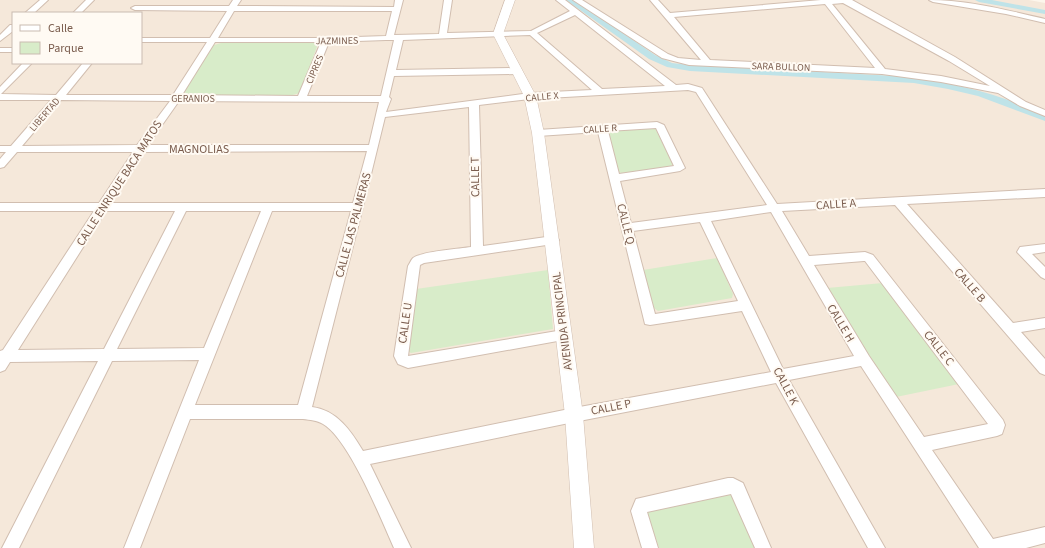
<svg xmlns="http://www.w3.org/2000/svg" width="1045" height="548" viewBox="0 0 1045 548" font-family="'Source Sans 3',sans-serif">
  <rect width="100%" height="100%" fill="#fdf6ec"/>
  <!-- residential -->
  <path fill="#f5e8da" fill-rule="evenodd" d="M 0,0 L 1029,0 L 1045,3 L 1045,548 L 0,548 ZM 13,13 L 141,13 L 141,63 L 13,63 Z"/>
  <!-- green -->
  <g fill="#d8ecc9">
    <polygon points="311,41 318,44 300,93 289,96 190,95 182,91 211,46 221,43"/>
    <polygon points="652,128 655,128 673,164 670,167 621,173 618,171 606,131 610,130"/>
    <polygon points="717,258 733,294 732,298 658,311 654,308 643,270"/>
    <polygon points="548,270 553,329 411,353 406,350 416,289"/>
    <polygon points="883,283 959,384 896,397 863,348 827,288"/>
    <polygon points="723,490 731,494 755,548 659,548 646,510"/>
  </g>
  <g fill="none" stroke-linecap="round" stroke-linejoin="round">
    <!-- canal -->
    <g fill="#bfe3e8" fill-rule="evenodd">
      <path d="M 566,0 L 575,0 L 655,55 L 672,63 L 690,65 L 914,77 C 959,84 1003,96 1045,114 L 1045,121 L 978,96 L 948,89 L 914,83 L 690,71 L 667,67 L 649,59 Z"/>
      <polygon points="975,0 992,0 1045,10 1045,14 979,2"/>
    </g>
    <defs>
      <g id="minor">
        <polygon points="40,0 48,0 34,13 25,13"/>
        <polygon points="86,0 94,0 81,13 73,13"/>
        <path d="M 233,0 L 241,0 L 237,6 L 394,7 L 395,0 L 403,0 L 394,35 L 439,34 L 444,0 L 452,0 L 447,33 L 531,31 L 570,11 L 556,0 L 565,0 L 676,85 L 688,84 L 702,88 L 777,204 L 1045,189 L 1045,197 L 907,204 L 1013,323 L 1045,318 L 1045,328 L 1021,332 L 1045,359 L 1045,375 L 1040,373 L 895,205 L 782,211 L 809,256 L 865,252 L 873,255 L 1003,420 L 1005,425 L 1002,434 L 997,436 L 932,450 L 993,539 L 1045,527 L 1045,543 L 1026,548 L 979,548 L 861,366 L 789,380 L 885,548 L 868,548 L 776,383 L 574,422 L 370,464 L 411,548 L 394,548 C 381,519 349,439 323,424 C 317,420 310,420 303,419 L 190,419 L 140,548 L 124,548 L 199,360 L 112,361 L 19,548 L 2,548 L 98,361 L 10,362 L 5,370 L 0,372 L 0,351 L 3,350 L 94,211 L 0,211 L 0,203 L 99,203 L 133,152 L 17,152 L 4,167 L 0,168 L 0,159 L 6,152 L 0,152 L 0,146 L 11,146 L 51,100 L 0,100 L 0,87 L 23,63 L 32,63 L 1,94 L 56,95 L 83,63 L 92,63 L 66,95 L 173,95 L 207,42 L 141,42 L 141,38 L 210,38 L 227,11 L 135,10 L 131,8 L 135,6 L 229,6 ZM 234,11 L 392,11 L 386,36 L 326,38 L 218,38 ZM 575,15 L 665,86 L 602,89 L 537,33 ZM 530,35 L 592,90 L 530,93 L 386,112 L 391,99 L 389,97 L 394,76 L 517,74 L 521,71 L 517,68 L 396,70 L 403,40 ZM 386,40 L 394,40 L 381,96 L 307,96 L 329,42 ZM 215,42 L 321,42 L 298,96 L 182,95 ZM 688,90 L 696,92 L 767,205 L 631,223 L 620,181 L 680,171 L 685,168 L 664,125 L 657,122 L 538,130 L 533,133 L 538,136 L 598,132 L 645,324 L 650,325 L 742,311 L 771,372 L 574,408 L 363,451 C 351,431 337,410 312,407 L 363,207 L 385,117 L 469,107 L 471,247 C 458,249 423,251 413,258 C 411,260 410,263 408,266 L 394,356 L 398,364 L 408,368 L 563,340 L 568,339 L 570,335 L 568,331 L 563,330 L 408,356 L 420,265 L 424,263 L 553,244 L 557,243 L 559,240 L 557,237 L 553,236 L 483,246 L 479,105 L 530,99 ZM 61,100 L 170,101 L 137,145 L 22,146 ZM 179,101 L 379,102 L 369,145 L 148,145 ZM 656,128 L 674,166 L 619,174 L 608,131 ZM 367,151 L 353,203 L 111,203 L 143,152 ZM 106,211 L 175,211 L 104,349 L 18,350 ZM 186,211 L 261,211 L 204,348 L 117,349 ZM 272,211 L 351,211 L 298,405 L 195,405 ZM 771,212 L 854,356 L 783,369 L 711,221 ZM 700,222 L 738,301 L 655,314 L 633,231 ZM 864,261 L 865,261 L 988,424 L 924,437 L 869,356 L 814,265 Z"/>
        <path d="M 573,0 L 582,0 L 668,54 L 678,58 L 701,60 L 650,0 L 658,0 L 670,13 L 821,0 L 852,0 L 955,57 L 1026,102 L 1045,110 L 1045,116 L 1020,106 L 998,93 L 941,82 L 882,74 L 689,65 L 662,58 ZM 843,3 L 949,61 L 990,86 L 941,76 L 885,69 L 832,4 ZM 825,4 L 875,68 L 710,60 L 674,17 Z"/>
        <path d="M 929,0 C 968,0 1007,10 1045,19 L 1045,23 L 1006,14 L 933,2 Z"/>
        <polygon points="10,25 13,25 13,31 0,41 0,35"/>
        <rect x="0" y="48" width="13" height="4"/>
        <polygon points="1045,244 1045,252 1032,254 1045,267 1045,279 1041,277 1017,252 1020,247"/>
        <polygon points="728,478 733,478 743,483 771,548 755,548 731,494 647,512 658,548 642,548 631,511 636,499"/>
      </g>
      <polygon id="tertiary" points="505,0 515,0 503,34 536,96 544,133 583,415 594,548 574,548 565,415 532,133 524,96 493,34"/>
    </defs>
    <!-- minor casing -->
    <use href="#minor" stroke="#d1beb0" stroke-width="2"/>
    <!-- tertiary casing -->
    <use href="#tertiary" stroke="#d1beb0" stroke-width="1"/>
    <!-- minor -->
    <use href="#minor" fill="#fff" fill-rule="evenodd"/>
    <!-- tertiary -->
    <use href="#tertiary" fill="#fff" fill-rule="evenodd"/>
  </g>
  <g text-anchor="middle" stroke-width="4" stroke-linejoin="round" paint-order="stroke">
    <!-- far-street labels -->
    <g font-size="10" fill="#7a5c4d" stroke="#fffaf3">
      <text transform="translate(337 40) rotate(-1)" y="4">JAZMINES</text>
      <text transform="translate(781 66) rotate(2)" y="4">SARA BULLON</text>
      <text transform="translate(314 69) rotate(-67)" y="4">CIPRES</text>
      <text transform="translate(542 96) rotate(-5)" y="4">CALLE X</text>
      <text x="193" y="102">GERANIOS</text>
      <text transform="translate(44 114) rotate(-49)" y="4">LIBERTAD</text>
      <text transform="translate(600 128) rotate(-4)" y="4">CALLE R</text>
    </g>
    <!-- street labels -->
    <g font-size="12" fill="#7a5c4d" stroke="#fffaf3">
      <text x="199" y="153">MAGNOLIAS</text>
      <text transform="translate(475 177) rotate(-91)" y="4">CALLE T</text>
      <text transform="translate(119 183) rotate(-57)" y="4">CALLE ENRIQUE BACA MATOS</text>
      <text transform="translate(836 204) rotate(-4)" y="4">CALLE A</text>
      <text transform="translate(626 224) rotate(76)" y="4">CALLE Q</text>
      <text transform="translate(353 225) rotate(-75)" y="4">CALLE LAS PALMERAS</text>
      <text transform="translate(970 285) rotate(49)" y="4">CALLE B</text>
      <text transform="translate(562 321) rotate(-97)" y="4">AVENIDA PRINCIPAL</text>
      <text transform="translate(405 323) rotate(-82)" y="4">CALLE U</text>
      <text transform="translate(841 323) rotate(59)" y="4">CALLE H</text>
      <text transform="translate(939 348) rotate(52)" y="4">CALLE C</text>
      <text transform="translate(786 386) rotate(62)" y="4">CALLE K</text>
      <text transform="translate(611 407) rotate(-11)" y="4">CALLE P</text>
    </g>
  </g>
  <!-- legend -->
  <rect x="12" y="12" width="130" height="52" fill="#fffaf3" stroke="#cabbb1"/>
  <rect x="20" y="25" width="20" height="6" fill="#ffffff" stroke="#cabbb1"/>
  <text x="48" y="32" font-size="12" fill="#7a5c4d">Calle</text>
  <rect x="20" y="42" width="20" height="12" fill="#d8ecc9" stroke="#cabbb1"/>
  <text x="48" y="52" font-size="12" fill="#7a5c4d">Parque</text>
</svg>
